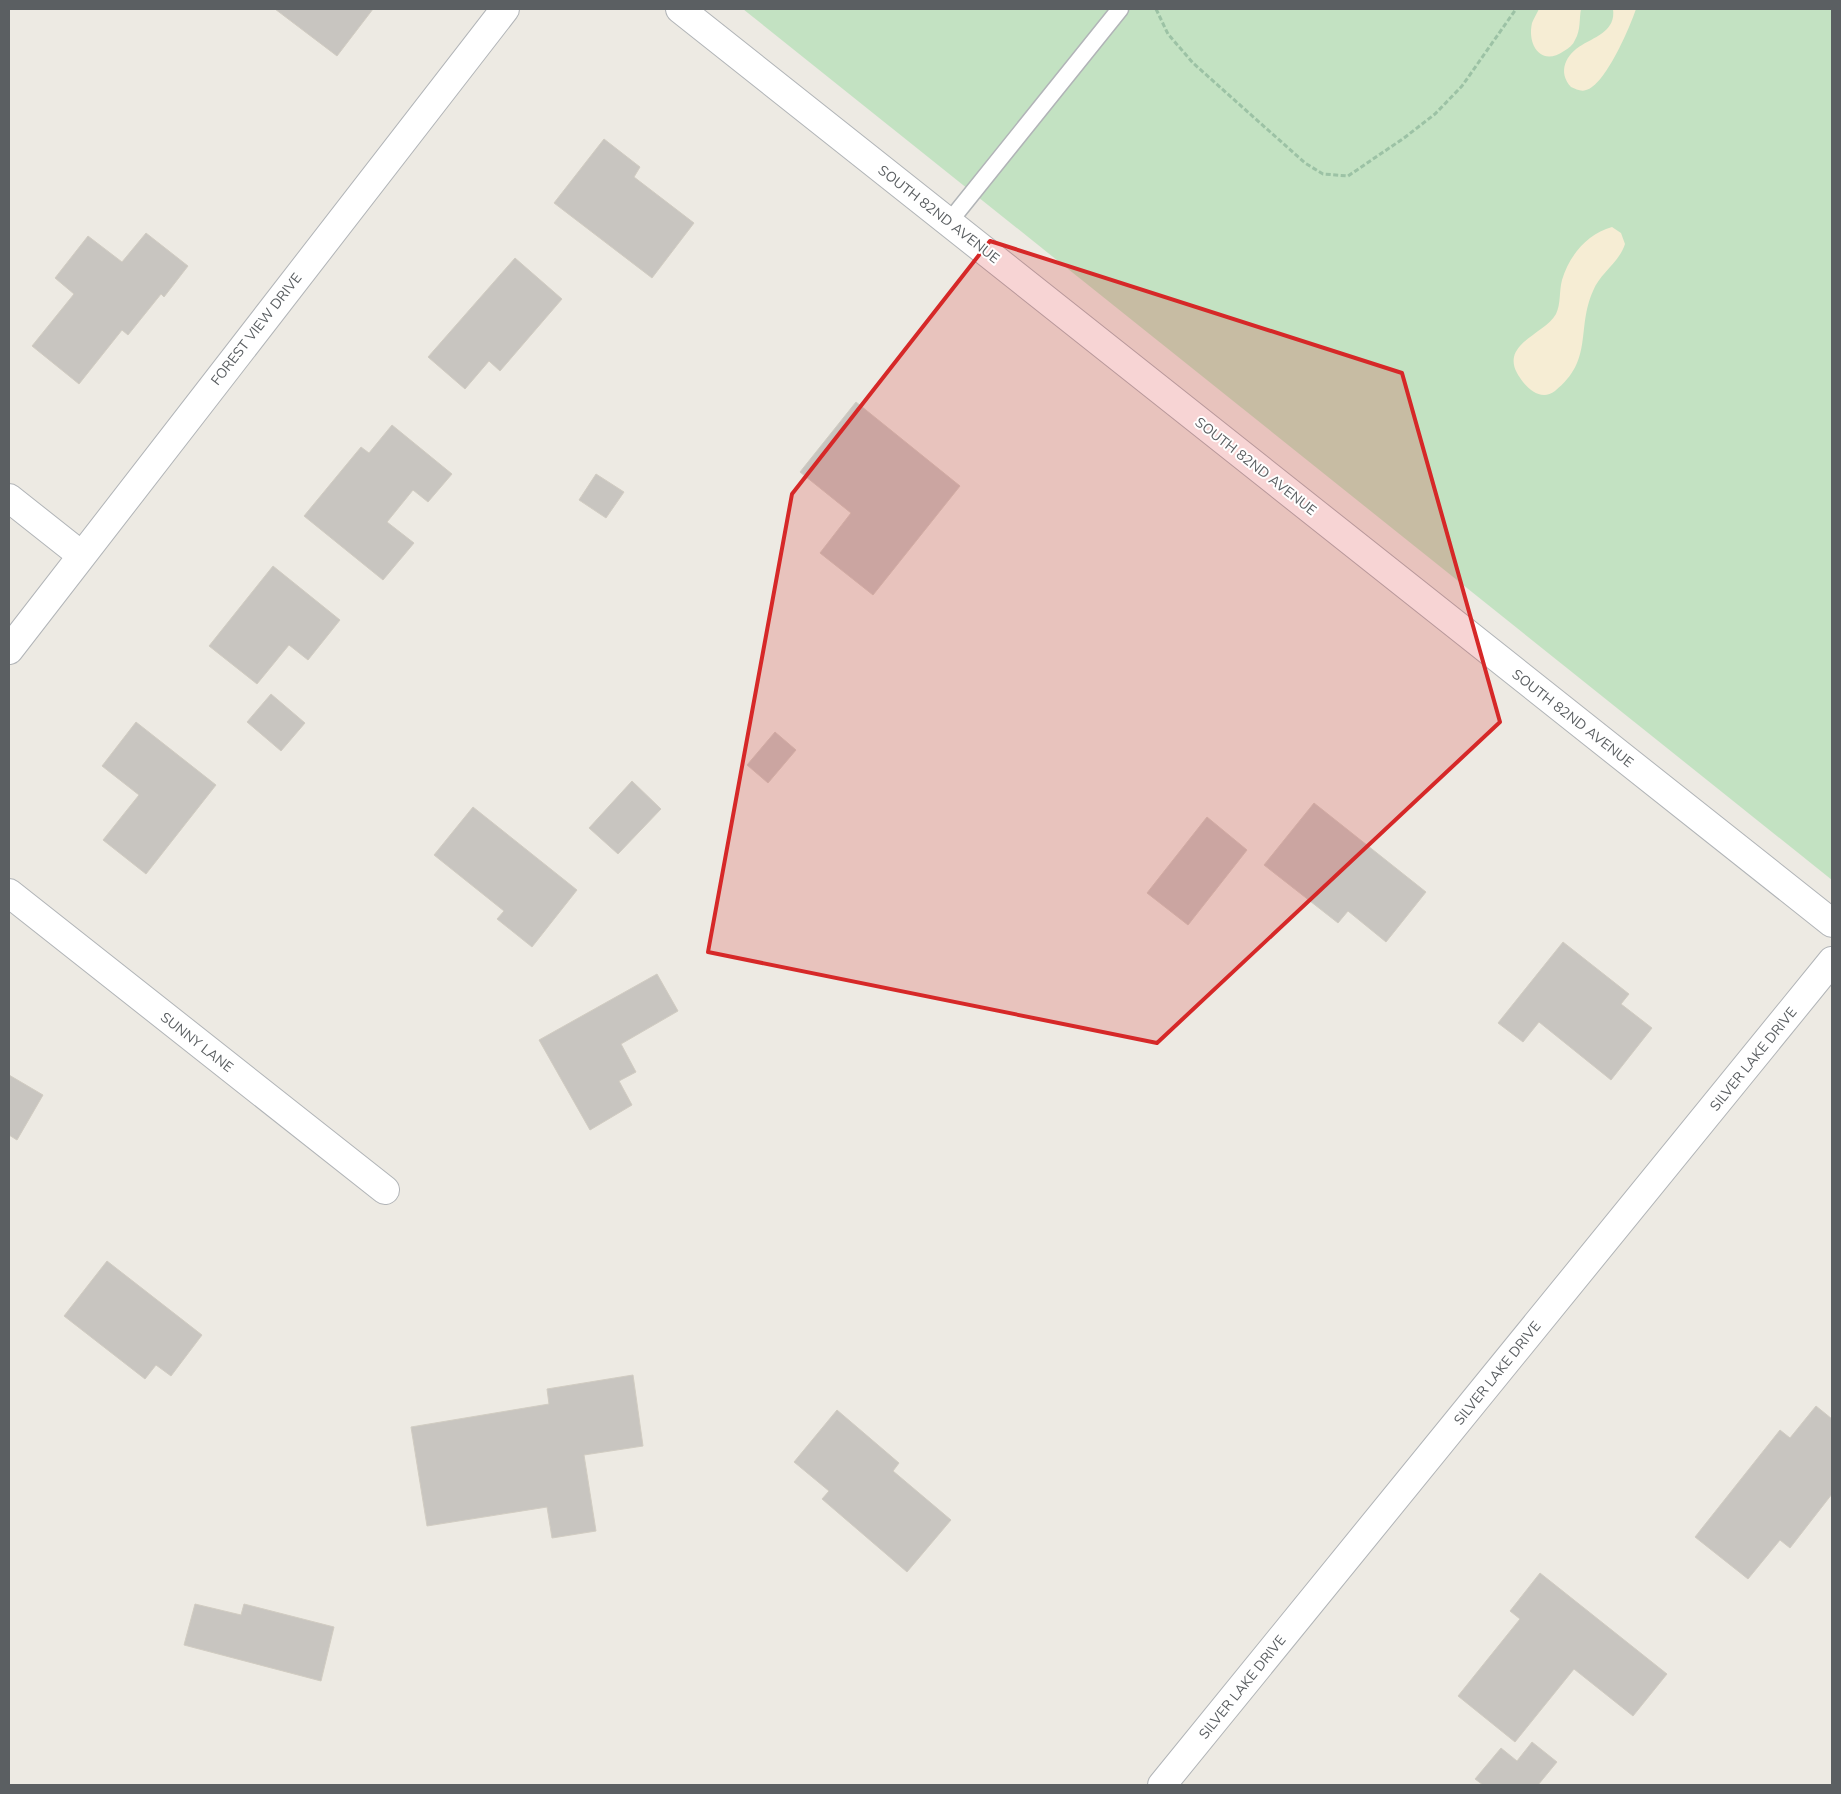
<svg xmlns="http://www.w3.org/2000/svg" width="1841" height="1794" viewBox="0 0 1841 1794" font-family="'Nunito Sans',sans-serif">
  <rect width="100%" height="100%" fill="#edeae3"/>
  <!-- green -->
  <polygon fill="#c3e2c2" points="743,9 1832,9 1832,880"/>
  <!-- sand -->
  <g fill="#f6edd4">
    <path d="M 1539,9 L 1581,9 C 1579,19 1581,30 1575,40 C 1573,45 1569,48 1564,51 C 1541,67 1527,45 1532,23 C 1534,18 1537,13 1539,9 Z"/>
    <path d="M 1613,9 L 1636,9 C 1630,27 1605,86 1586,90 C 1581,92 1576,89 1571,87 C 1557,72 1566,54 1582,45 C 1597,36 1616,30 1613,9 Z"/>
    <path d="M 1612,227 L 1621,233 L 1625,244 C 1619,263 1600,273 1593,291 C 1576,329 1594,360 1555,391 C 1543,400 1531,392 1523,382 C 1518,375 1512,367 1514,357 C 1518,339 1547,330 1556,314 C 1561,304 1559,291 1562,280 C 1569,256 1587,234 1612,227 Z"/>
  </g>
  <!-- building -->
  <g fill="#c8c5c0" stroke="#d1ccc2">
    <polygon points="275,9 373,9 337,56"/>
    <polygon points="604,139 640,167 634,177 694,223 652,278 554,203"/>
    <polygon points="146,233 188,266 164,297 161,294 128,335 122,330 79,384 32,346 74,294 55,278 88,236 122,262"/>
    <polygon points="515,258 562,299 500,371 489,361 465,389 428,357"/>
    <polygon points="856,402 960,486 873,595 820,553 851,513 800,472"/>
    <polygon points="392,425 452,474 428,502 413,490 387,522 414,543 383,580 304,516 361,447 369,453"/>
    <polygon points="596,474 624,492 606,518 579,500"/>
    <polygon points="273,566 340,620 308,660 289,645 257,684 209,646"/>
    <polygon points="271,694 305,723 281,751 247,722"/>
    <polygon points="136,722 216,785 146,874 103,840 139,795 102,766"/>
    <polygon points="775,732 796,750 768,783 747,765"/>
    <polygon points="632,781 661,809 618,854 589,828"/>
    <polygon points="1314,803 1426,892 1386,942 1348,911 1338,923 1264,865"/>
    <polygon points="473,807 577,890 532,947 497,919 504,911 434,855"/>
    <polygon points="1207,817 1247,850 1188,925 1147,893"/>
    <polygon points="1563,942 1629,994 1621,1004 1652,1028 1611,1080 1539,1022 1523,1042 1498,1023"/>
    <polygon points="657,974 678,1011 621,1044 636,1072 619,1081 632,1105 590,1130 539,1040"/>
    <polygon points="9,1075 43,1095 17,1140 9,1135"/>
    <polygon points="107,1261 202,1335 171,1376 156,1365 145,1379 64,1316"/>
    <polygon points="633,1375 643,1446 584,1455 596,1531 552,1538 547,1507 427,1526 411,1427 549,1404 547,1389"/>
    <polygon points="1816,1406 1832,1419 1832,1494 1790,1548 1780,1540 1748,1579 1695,1537 1780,1430 1790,1438"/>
    <polygon points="837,1410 899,1463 893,1471 951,1520 907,1572 822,1499 829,1491 794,1462"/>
    <polygon points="1540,1573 1667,1674 1633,1716 1574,1669 1515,1742 1458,1696 1520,1619 1510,1611"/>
    <polygon points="195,1604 241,1615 244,1604 334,1627 321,1681 184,1645"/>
    <polygon points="1532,1742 1557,1762 1538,1785 1483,1785 1475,1779 1501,1748 1517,1761"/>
  </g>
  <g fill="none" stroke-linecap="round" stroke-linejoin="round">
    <defs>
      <polyline id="lane" points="949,222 1120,9"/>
      <g id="street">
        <polyline points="680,9 1832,923"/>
        <polyline points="9,498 81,555"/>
        <polyline points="9,650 505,9"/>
        <polyline points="9,893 385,1190"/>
        <polyline points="1162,1785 1832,961"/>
      </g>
    </defs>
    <!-- lane casing -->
    <use href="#lane" stroke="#b1b4b7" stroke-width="19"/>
    <!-- street casing -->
    <use href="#street" stroke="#b1b4b7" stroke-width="30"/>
    <!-- path -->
    <polyline stroke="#9cc2a5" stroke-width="3" stroke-dasharray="5 2.5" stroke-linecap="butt" points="1156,9 1168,34 1193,63 1305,163 1323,174 1348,176 1404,138 1435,114 1462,86 1516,9"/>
    <!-- lane -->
    <use href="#lane" stroke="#fff" stroke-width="16"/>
    <!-- street -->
    <use href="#street" stroke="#fff" stroke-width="28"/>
  </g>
  <!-- marked area -->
  <path fill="#d62828" fill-opacity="0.2" stroke="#d62828" stroke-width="4" stroke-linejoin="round" d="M 990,241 L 1402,373 L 1500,722 L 1157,1043 L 708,952 L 792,494 Z"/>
  <g text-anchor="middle" stroke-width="4" stroke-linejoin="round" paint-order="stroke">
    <!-- street labels -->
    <g font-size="14" fill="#5b5f62" stroke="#fff">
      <text transform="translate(939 214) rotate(38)" y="5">SOUTH 82ND AVENUE</text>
      <text transform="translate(256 329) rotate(-52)" y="5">FOREST VIEW DRIVE</text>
      <text transform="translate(1256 466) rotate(38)" y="5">SOUTH 82ND AVENUE</text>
      <text transform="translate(1573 718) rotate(38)" y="5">SOUTH 82ND AVENUE</text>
      <text transform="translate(197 1042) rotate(38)" y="5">SUNNY LANE</text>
      <text transform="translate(1753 1059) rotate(-51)" y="5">SILVER LAKE DRIVE</text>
      <text transform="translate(1497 1373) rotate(-51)" y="5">SILVER LAKE DRIVE</text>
      <text transform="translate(1242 1687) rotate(-51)" y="5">SILVER LAKE DRIVE</text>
    </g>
  </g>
  <!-- border -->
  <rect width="1841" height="1794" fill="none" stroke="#5b5f62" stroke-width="20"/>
</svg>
